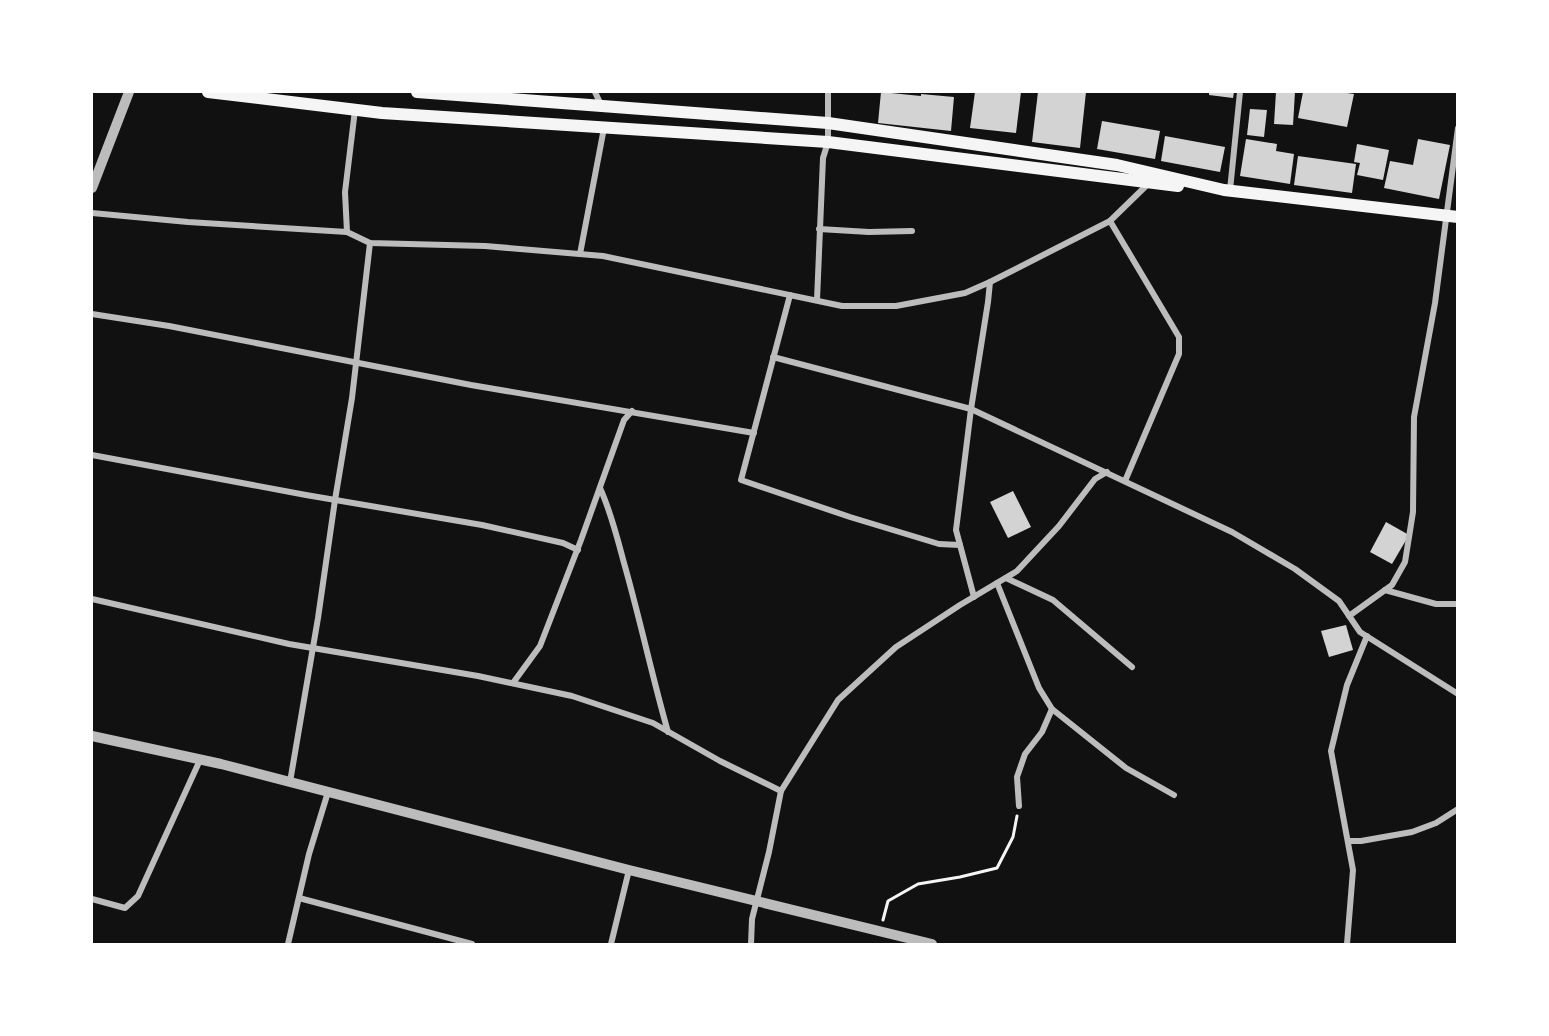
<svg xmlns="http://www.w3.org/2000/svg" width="1549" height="1036" viewBox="0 0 1549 1036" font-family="Inter,sans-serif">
  <rect width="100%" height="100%" fill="#111"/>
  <!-- building -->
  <g fill="#d3d3d3">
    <polygon points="881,92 921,96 921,94 954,97 951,131 878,123"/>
    <polygon points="975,92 1021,92 1016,133 970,128"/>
    <polygon points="1038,92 1086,92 1080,148 1032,142"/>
    <polygon points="1209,92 1234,92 1233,98 1209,95"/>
    <polygon points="1276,92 1295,92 1293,125 1274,124"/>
    <polygon points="1303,92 1340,92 1354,94 1347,127 1298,118"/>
    <polygon points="1250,109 1267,110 1264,137 1247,135"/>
    <polygon points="1102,121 1160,131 1155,159 1097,149"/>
    <polygon points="1165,136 1225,147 1220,172 1161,161"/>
    <polygon points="1246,139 1277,144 1276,151 1294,154 1290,184 1240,176"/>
    <polygon points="1418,139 1450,145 1439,199 1384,188 1390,161 1413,165"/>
    <polygon points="1357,144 1389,150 1383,180 1357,175 1360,163 1354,162"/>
    <polygon points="1298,156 1356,164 1352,193 1294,185"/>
    <polygon points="1013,491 1031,527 1008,538 990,502"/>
    <polygon points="1386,522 1409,535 1392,564 1370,552"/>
    <polygon points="1346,625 1353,650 1329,657 1321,631"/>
  </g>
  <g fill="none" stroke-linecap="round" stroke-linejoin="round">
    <!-- path -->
    <polyline stroke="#f5f5f5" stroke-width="3" points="883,920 888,901 918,884 960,877 997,868 1013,837 1017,816"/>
    <!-- minor -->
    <g stroke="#bcbcbc" stroke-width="6">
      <polyline points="595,92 601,105"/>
      <polyline points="1230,190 1240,92"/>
      <polyline points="92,213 188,222 347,232 370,243 485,246 603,256 842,306 896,306 965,293 990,282 1110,221 1149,183"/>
      <polyline points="1110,221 1179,337 1179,354 1176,361 1125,481"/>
      <polyline points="819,229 869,232 912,231"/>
      <polyline points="347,232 345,192 355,110"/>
      <polyline points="580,254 604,128"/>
      <polyline points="790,295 741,480 850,517 939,544 960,545"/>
      <polyline points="817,300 823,158 828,142 828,92"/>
      <polyline points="92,314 169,326 471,385 754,433"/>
      <polyline points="773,357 971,409 1232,532 1295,569 1339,601 1360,632 1458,694"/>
      <polyline points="92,455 306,495 482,525 563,543 578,550"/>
      <path d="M 600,488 C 611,512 617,537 624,563 C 640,619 652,676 668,732"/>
      <polyline points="1006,578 1053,600 1132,667"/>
      <polyline points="997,583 1039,688 1052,709 1126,768 1174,795"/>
      <polyline points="1385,590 1436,604 1458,604"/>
      <polyline points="974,597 956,530 971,409 988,302 990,282"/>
      <polyline points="92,599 289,644 478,676 572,696 653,723 720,761 781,791"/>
      <polyline points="1349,616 1392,585 1405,562 1413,512 1414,417 1435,303 1458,128"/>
      <polyline points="513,683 540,646 581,540 624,420 632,411"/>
      <polyline points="290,782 318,618 335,500 352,398 370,243"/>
      <polyline points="1019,806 1017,777 1025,754 1042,732 1052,709"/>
      <polyline points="1348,841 1361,841 1412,832 1436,823 1458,809"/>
      <polyline points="299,898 472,944"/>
      <polyline points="92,899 125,908 138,896 200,760"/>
      <polyline points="288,944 309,854 328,792"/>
      <polyline points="611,944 629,870"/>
      <polyline points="751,944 752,919 769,852 781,791 838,700 896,647 960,605 1017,571 1059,526 1095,479 1107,472"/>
      <polyline points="1347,944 1353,870 1331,751 1347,685 1367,636"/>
    </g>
    <!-- tertiary -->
    <g stroke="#bcbcbc" stroke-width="10">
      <polyline points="92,188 129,92"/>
      <polyline points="92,736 221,764 629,870 932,944"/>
    </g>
    <!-- secondary -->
    <g stroke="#f5f5f5" stroke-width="12">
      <polyline points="208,92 382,113 828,142 1178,186"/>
      <polyline points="417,92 828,123 1117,165 1224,190 1458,217"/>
    </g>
  </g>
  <!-- border -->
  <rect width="1549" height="1036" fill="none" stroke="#ffffff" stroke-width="186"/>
</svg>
